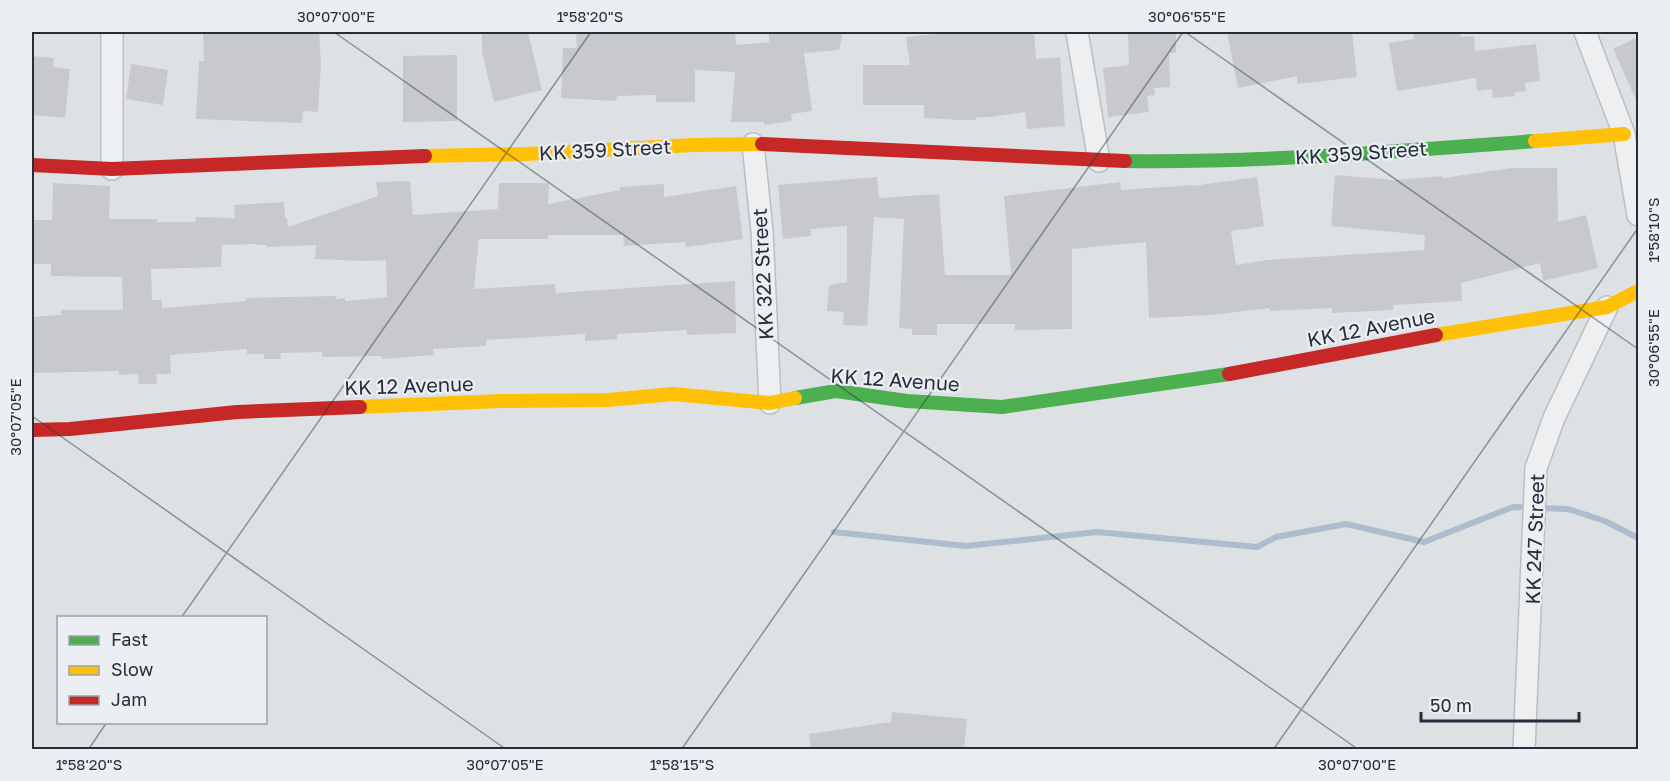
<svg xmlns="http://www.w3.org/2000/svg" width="1670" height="781" viewBox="0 0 1670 781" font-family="'Golos Text',sans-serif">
  <rect width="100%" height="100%" fill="#dee1e4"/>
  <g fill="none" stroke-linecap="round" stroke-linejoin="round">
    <!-- stream -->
    <polyline stroke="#adbcce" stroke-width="6" points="834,532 966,546 1097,532 1257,547 1276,537 1346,524 1424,542 1513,507 1568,509 1605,521 1636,537 1638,535"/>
  </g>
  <!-- building -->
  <g fill="#c7c9cc" fill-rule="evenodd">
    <polygon points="203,32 319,32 321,64 318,112 303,111 302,123 196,119 199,61 204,61"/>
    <polygon points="482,32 528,32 542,90 494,102 482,52"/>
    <polygon points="576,32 735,32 736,45 769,42 769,32 843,32 839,50 804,53 812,111 791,114 792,121 764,125 764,122 731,122 735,72 695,70 695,102 656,102 656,95 617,96 616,101 561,98 563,48 577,48"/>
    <polygon points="950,32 1034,32 1036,59 1060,57 1065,126 1027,129 1025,112 991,117 977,117 976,120 960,120 924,118 924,105 863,105 863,65 910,65 906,37"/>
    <polygon points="1128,32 1176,32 1176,53 1169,53 1170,87 1154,88 1155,95 1147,96 1149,112 1108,117 1103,68 1129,65"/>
    <polygon points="1227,32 1352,32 1357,77 1297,84 1297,76 1238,88"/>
    <polygon points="1413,32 1460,32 1461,37 1474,36 1475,51 1536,44 1540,81 1525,83 1526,91 1514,93 1515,96 1493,98 1492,89 1477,91 1476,78 1397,91 1389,43 1414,39"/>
    <polygon points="1638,37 1638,104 1613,49"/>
    <polygon points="457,55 457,121 403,122 403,56"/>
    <polygon points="32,56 54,58 53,67 70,69 65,118 32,115"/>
    <polygon points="131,64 168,70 163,105 126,99"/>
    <polygon points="1512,168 1557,168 1558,222 1586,215 1598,268 1543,281 1540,263 1461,283 1462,301 1393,305 1393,310 1332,313 1332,308 1270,311 1270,308 1210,315 1149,318 1146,242 1072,249 1072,329 1015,330 1015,324 937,324 937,335 912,335 912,329 899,328 904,219 874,217 867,326 843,325 844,312 827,311 829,285 847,282 847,226 811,229 811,236 783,239 778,185 877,177 879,198 939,194 945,275 1011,275 1004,196 1120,182 1121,190 1193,185 1193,186 1257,177 1264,226 1231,231 1236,265 1267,260 1424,250 1425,235 1331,226 1335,175 1393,180 1442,176 1443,178"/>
    <path d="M 410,181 L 413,215 L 498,209 L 499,183 L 549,183 L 548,204 L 620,190 L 620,187 L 664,184 L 664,197 L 736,186 L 743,239 L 686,247 L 685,242 L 624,246 L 623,235 L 548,235 L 548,239 L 479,239 L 474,289 L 555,284 L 556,293 L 735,281 L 736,333 L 687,335 L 687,330 L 617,334 L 617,339 L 585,341 L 585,334 L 486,340 L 486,346 L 433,349 L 434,355 L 382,359 L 382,356 L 322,357 L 322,352 L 280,353 L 281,359 L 264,359 L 264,354 L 247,354 L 247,349 L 170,355 L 171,374 L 156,374 L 157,384 L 139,384 L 138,374 L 119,375 L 119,371 L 32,373 L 32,317 L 61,315 L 61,310 L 123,310 L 122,277 L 51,276 L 51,264 L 32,264 L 32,220 L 52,220 L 53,183 L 110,186 L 109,219 L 157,219 L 157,222 L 195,222 L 196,217 L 235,218 L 234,205 L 284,202 L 285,218 L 287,218 L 288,227 L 378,196 L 376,182 ZM 257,244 L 257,245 L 266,245 L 266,247 L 316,245 L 315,259 L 364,261 L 386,260 L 387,297 L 345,301 L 345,298 L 336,299 L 337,296 L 246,298 L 246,301 L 162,308 L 162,300 L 152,300 L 151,269 L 221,267 L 222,245 Z"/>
    <polygon points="892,712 967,719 964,750 811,750 809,734 891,722"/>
  </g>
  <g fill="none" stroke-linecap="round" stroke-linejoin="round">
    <defs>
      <g id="street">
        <polyline points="1077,32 1099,161"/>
        <polyline points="1585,32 1624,134 1638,215"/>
        <polyline points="753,144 762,231 770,403"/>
        <polyline points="112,169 112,32"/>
        <polyline points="1524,750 1536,468 1554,418 1607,307"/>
      </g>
    </defs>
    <!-- street casing -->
    <use href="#street" stroke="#bcbfc2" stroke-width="24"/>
    <!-- street -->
    <use href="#street" stroke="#eeeff0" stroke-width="21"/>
    <!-- fast -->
    <g stroke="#4caf50" stroke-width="14">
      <path d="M 1125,161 C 1262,163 1398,151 1535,141"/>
      <polyline points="795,398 836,391 907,401 1002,407 1229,374"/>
    </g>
    <!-- slow -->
    <g stroke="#ffc107" stroke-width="14">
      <polyline points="1535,141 1624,134"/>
      <polyline points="425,156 526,154 694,145 762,144"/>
      <polyline points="1436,335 1607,307 1638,291"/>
      <polyline points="360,407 501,401 608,400 673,394 770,403 795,398"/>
    </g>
    <!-- jam -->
    <g stroke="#c62828" stroke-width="14">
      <polyline points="762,144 1125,161"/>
      <polyline points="32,165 112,169 425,156"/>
      <polyline points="1229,374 1436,335"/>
      <polyline points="32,430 70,429 237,412 360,407"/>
    </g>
  </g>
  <!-- ticks -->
  <path fill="none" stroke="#262d3b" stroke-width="1.5" stroke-opacity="0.45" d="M 334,32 L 1359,750M 1185,32 L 1638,349M 32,416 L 507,750M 181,618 L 591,32M 88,750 L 107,722M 681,750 L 1183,32M 1273,750 L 1638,228"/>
  <g text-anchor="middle" stroke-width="4.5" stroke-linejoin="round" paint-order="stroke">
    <!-- street labels -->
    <g font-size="20" fill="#262d3b" stroke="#ebeff4">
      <text transform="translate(605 150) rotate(-3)" y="7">KK 359 Street</text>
      <text transform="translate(1361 153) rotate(-4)" y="7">KK 359 Street</text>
      <text transform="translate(763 274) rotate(-93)" y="7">KK 322 Street</text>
      <text transform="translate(1371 328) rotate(-11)" y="7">KK 12 Avenue</text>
      <text transform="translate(895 380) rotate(4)" y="7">KK 12 Avenue</text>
      <text transform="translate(409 386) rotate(-2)" y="7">KK 12 Avenue</text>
      <text transform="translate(1535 539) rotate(-88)" y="7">KK 247 Street</text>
    </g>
  </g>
  <!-- border -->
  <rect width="1670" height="781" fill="none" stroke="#ebeff4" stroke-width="66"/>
  <!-- legend -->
  <rect x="57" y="616" width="210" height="108" fill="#ebeff4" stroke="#9ca1aa" stroke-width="1.5"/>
  <rect x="69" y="636" width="30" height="9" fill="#4caf50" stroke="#9ca1aa" stroke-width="1.5"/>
  <text x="111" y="646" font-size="18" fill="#262d3b">Fast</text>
  <rect x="69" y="666" width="30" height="9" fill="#ffc107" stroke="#9ca1aa" stroke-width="1.5"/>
  <text x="111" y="676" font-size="18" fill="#262d3b">Slow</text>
  <rect x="69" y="696" width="30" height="9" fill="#c62828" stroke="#9ca1aa" stroke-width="1.5"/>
  <text x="111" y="706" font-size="18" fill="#262d3b">Jam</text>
  <!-- scale -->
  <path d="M1421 712v9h158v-9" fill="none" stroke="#262d3b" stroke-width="3"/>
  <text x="1430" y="712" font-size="18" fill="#262d3b" stroke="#ebeff4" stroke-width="4.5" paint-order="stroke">50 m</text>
  <rect x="33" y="33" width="1604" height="715" fill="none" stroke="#262d3b" stroke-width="2"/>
  <g font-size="15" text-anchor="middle" fill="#262d3b">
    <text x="336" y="22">30°07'00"E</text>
    <text x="590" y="22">1°58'20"S</text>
    <text x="1187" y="22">30°06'55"E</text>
    <text transform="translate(1654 230) rotate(-90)" y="5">1°58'10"S</text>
    <text transform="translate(1654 348) rotate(-90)" y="5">30°06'55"E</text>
    <text transform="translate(16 417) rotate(-90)" y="5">30°07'05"E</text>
    <text x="89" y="770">1°58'20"S</text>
    <text x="505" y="770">30°07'05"E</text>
    <text x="682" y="770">1°58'15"S</text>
    <text x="1357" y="770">30°07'00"E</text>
  </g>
</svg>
